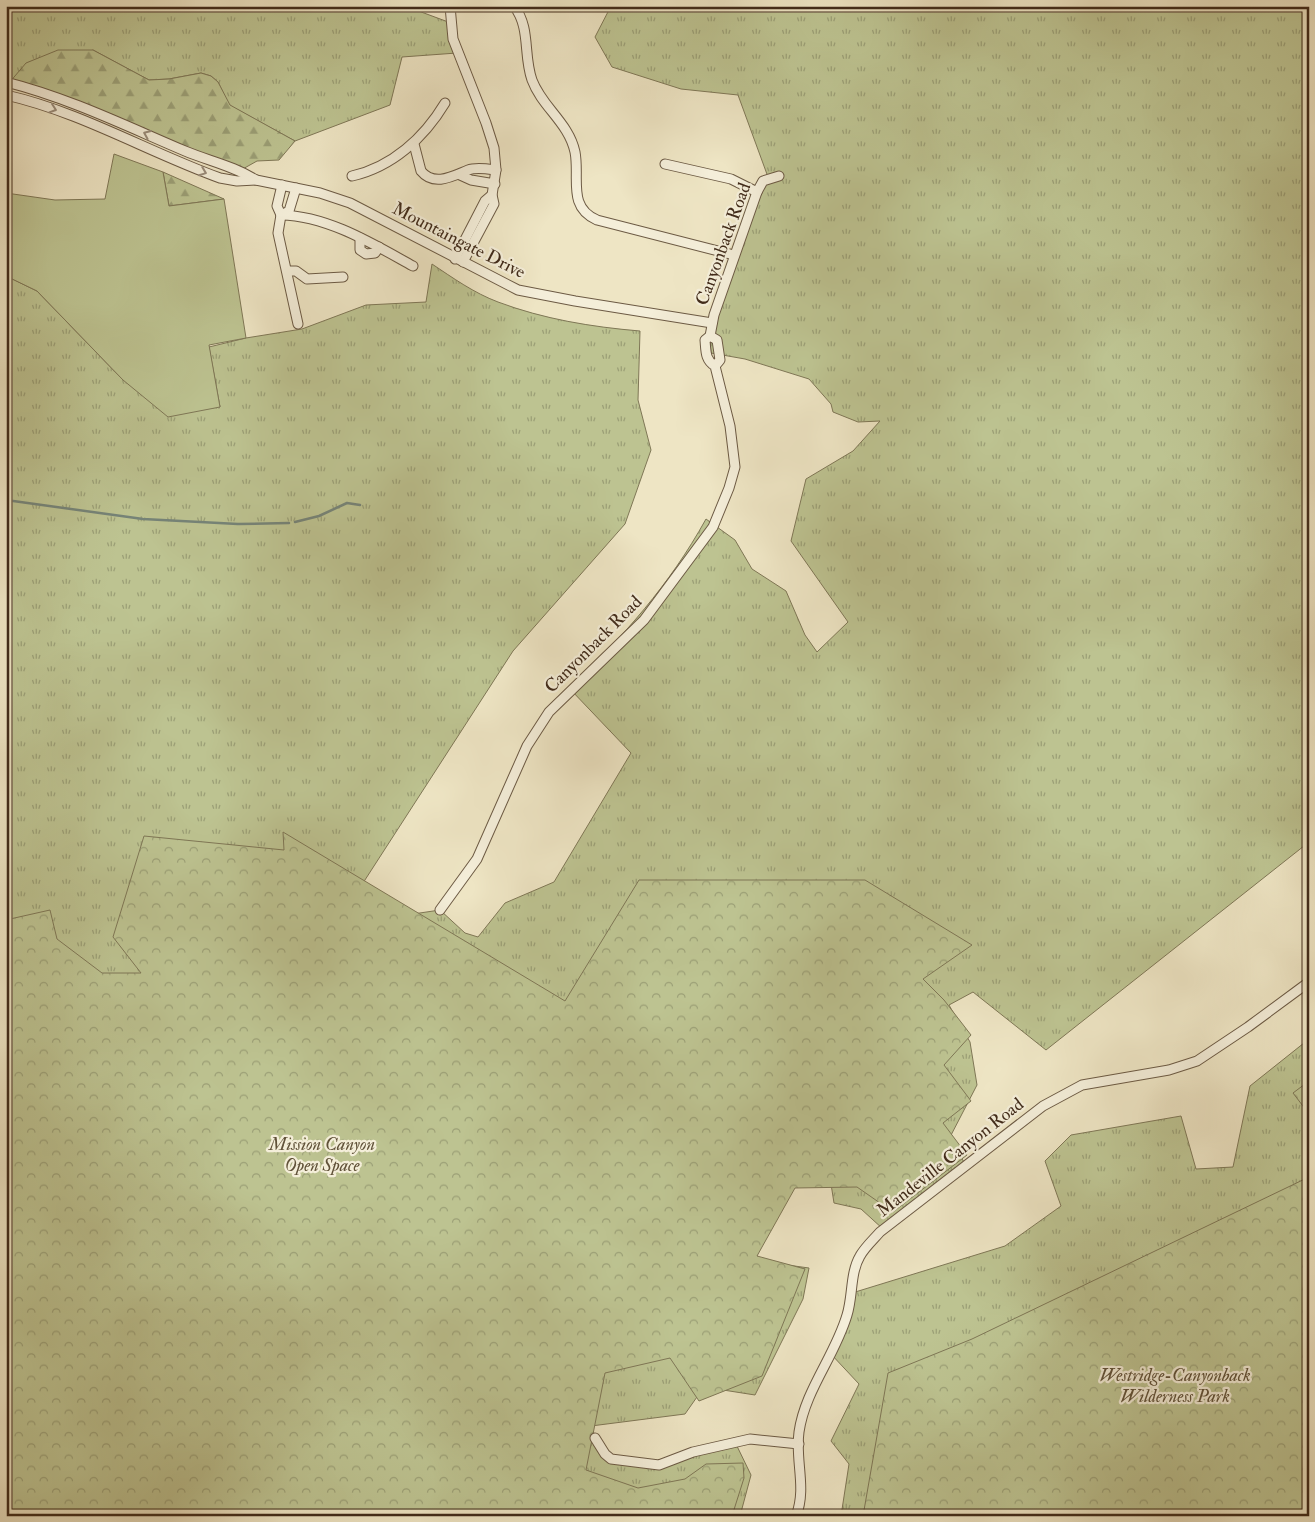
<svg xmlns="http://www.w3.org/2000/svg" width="1315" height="1522" viewBox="0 0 1315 1522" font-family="'IM FELL Double Pica',serif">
  <defs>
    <pattern id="grass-tufts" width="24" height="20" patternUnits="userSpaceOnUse" patternTransform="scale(1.25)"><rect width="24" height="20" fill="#bdc391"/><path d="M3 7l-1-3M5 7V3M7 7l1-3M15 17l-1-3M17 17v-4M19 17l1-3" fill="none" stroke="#9b9f76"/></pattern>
    <pattern id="forest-firs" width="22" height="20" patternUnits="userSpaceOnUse" patternTransform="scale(1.25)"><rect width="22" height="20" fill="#bdc391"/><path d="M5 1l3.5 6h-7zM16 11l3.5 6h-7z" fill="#9b9f76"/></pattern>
    <pattern id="park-crowns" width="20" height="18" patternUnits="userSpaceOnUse" patternTransform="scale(1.25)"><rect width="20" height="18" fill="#bdc391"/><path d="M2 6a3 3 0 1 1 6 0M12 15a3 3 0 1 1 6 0" fill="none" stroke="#9b9f76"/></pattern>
  </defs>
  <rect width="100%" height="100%" fill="#eee5c4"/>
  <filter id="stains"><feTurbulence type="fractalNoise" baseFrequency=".004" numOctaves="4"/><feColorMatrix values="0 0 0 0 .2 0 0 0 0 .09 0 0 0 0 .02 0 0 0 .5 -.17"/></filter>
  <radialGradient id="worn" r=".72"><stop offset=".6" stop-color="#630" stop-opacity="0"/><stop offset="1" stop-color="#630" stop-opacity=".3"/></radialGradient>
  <!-- grass -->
  <g fill="url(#grass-tufts)" stroke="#7f7756">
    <polygon points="6,6 405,6 451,23 457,53 402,57 390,105 295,141 229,105 218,82 211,76 201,73 169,79 149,80 93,50 9,83 6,71"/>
    <path d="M 611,6 L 1309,6 L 1309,842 L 1046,1050 L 973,992 L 949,1005 L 970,1042 L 977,1085 L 949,1139 L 966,1165 L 883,1229 L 861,1209 L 834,1203 L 831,1184 L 794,1182 L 752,1228 L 758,1261 L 809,1268 L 803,1299 L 755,1395 L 704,1387 L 685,1414 L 591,1426 L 598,1444 L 605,1454 L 650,1464 L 735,1442 L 751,1475 L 740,1516 L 6,1516 L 6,276 L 37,291 L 123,380 L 220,407 L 209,347 L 246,338 L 302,329 L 366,305 L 426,302 L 432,264 C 453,278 474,293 498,302 C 543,319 592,327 640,331 L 638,400 L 651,450 L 625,524 L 513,651 L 363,883 L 413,914 L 440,910 L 465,933 L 478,937 L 505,903 L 554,882 L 631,753 L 570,689 C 624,635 669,586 706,519 L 735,540 L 752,569 L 786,591 L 805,635 L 817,652 L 848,622 L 791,541 L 806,479 L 853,451 L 880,421 L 858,422 L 833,412 L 831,404 L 809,379 L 745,359 L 711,353 L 710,337 L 734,255 L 768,177 L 738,95 L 681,89 L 612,67 L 595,37 Z"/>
    <polygon points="1309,1039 1309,1516 841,1516 849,1464 831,1441 859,1384 830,1353 852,1293 1005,1246 1061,1206 1045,1161 1071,1135 1181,1116 1196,1169 1233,1167 1250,1086"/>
  </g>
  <!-- forest -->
  <g fill="url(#forest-firs)" stroke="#7f7756">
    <polygon points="58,50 93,50 149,80 169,79 201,73 211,76 218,82 230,105 295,141 279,160 257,161 241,170 9,83 26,63"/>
    <polygon points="163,172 224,199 169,206"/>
  </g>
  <!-- park -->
  <g fill="url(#park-crowns)" stroke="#7f7756">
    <polygon points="283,832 565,1001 639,880 865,880 972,945 923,979 944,1000 971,1035 944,1065 971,1101 943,1123 967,1155 893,1212 857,1187 795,1188 757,1256 805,1269 762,1376 699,1401 670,1358 605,1373 586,1470 638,1488 685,1479 706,1464 743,1463 744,1478 732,1516 6,1516 6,923 10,919 50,910 57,939 102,973 141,973 113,937 144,836 284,850"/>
    <polygon points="1309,1081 1309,1114 1293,1093"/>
    <polygon points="1309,1177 1309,1516 863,1516 888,1373 972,1339"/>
  </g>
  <!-- pitch -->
  <polygon fill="#bdc391" stroke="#7f7756" points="114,154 163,172 169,206 224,199 246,338 209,345 220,407 168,417 123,380 37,291 6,276 6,193 55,200 105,199"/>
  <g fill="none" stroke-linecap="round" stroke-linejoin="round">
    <!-- stream -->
    <g stroke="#768478" stroke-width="2.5">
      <polyline points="6,500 143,519 238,524 289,523"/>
      <polyline points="295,522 319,516 347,503 360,505"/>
    </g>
    <defs>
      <g id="minor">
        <polyline points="450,6 453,39 486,123 494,148 496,170 492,195 494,204 463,262"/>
        <path d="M 514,6 C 531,28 523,55 532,80 C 542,107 569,123 575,152 C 580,178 567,207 597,220 L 734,255"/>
        <path d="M 6,82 C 69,98 126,126 185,151 C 209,161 234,166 256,180"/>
        <path d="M 6,95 C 81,112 148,152 220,178 L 237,181 L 256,180 L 320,193 L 350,203 L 518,290 L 575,301 L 712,323"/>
        <path d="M 414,144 L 421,171 C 434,187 453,176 468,170 C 476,167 488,169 496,170"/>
        <polyline points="665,164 731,179 757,192"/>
        <polyline points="460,175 471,180 495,184"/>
        <path d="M 352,176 C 392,167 424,138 445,103"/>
        <polyline points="282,185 277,206 281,215 278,233 298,324"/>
        <path d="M 281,215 C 328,216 373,244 413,266"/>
        <polyline points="281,215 289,211 296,188"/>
        <polyline points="360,238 360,250 366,254 375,253 379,247"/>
        <polyline points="455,259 485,201 492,195"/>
        <polyline points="288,271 296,271 307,279 343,277"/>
        <polyline points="710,336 714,315 757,192 763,181 779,176"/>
        <path d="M 440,910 L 477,859 L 527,746 L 549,712 L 644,620 L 713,527 L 729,488 L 735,467 L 730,426 L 715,366 C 705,360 706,351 705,340 L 710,336 L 717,340 L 720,360 L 715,366"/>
        <polyline points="595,1438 605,1454 611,1459 659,1465 693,1452 750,1439 799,1444"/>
        <path d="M 796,1516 C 807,1488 795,1461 799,1432 C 805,1390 835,1356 847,1315 C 853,1296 850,1273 860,1256 C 865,1247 873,1240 880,1232 L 1043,1106 L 1082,1085 L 1169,1070 L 1197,1061 L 1248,1027 L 1309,982"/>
      </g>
    </defs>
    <!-- minor casing -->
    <use href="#minor" stroke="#6c5a44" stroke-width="11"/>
    <!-- minor -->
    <use href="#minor" stroke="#f4eed9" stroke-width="9"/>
  </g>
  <!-- one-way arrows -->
  <defs><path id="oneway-chevron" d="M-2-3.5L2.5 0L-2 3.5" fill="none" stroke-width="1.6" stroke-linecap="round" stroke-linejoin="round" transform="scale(1.25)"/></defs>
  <g stroke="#9a8c7a">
    <use href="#oneway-chevron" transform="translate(53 109) rotate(19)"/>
    <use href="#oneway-chevron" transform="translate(147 134) rotate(-157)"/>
    <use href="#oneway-chevron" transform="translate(203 172) rotate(21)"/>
  </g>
  <g text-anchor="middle" stroke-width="4.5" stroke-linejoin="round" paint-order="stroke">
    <!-- street labels -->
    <g font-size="18" fill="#412b1a" stroke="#f4eed9">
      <text transform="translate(459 240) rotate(27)" y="6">Mountaingate Drive</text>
      <text transform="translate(723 244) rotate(-70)" y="6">Canyonback Road</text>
      <text transform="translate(593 644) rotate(-45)" y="6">Canyonback Road</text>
      <text transform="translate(950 1157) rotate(-38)" y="6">Mandeville Canyon Road</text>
    </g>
    <!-- park labels -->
    <g font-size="18" font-style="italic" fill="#605138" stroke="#f4eed9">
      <text x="322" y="1150">Mission Canyon<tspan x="322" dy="21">Open Space</tspan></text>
      <text x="1175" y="1381">Westridge-Canyonback<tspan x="1175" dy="21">Wilderness Park</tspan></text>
    </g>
  </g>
  <!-- margin -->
  <rect width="1315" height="1522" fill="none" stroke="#eee5c4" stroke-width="25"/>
  <rect x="8" y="8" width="1300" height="1507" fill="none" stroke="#412b1a" stroke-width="2.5"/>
  <rect x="12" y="12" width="1290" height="1497" fill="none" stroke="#412b1a"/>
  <rect width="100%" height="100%" filter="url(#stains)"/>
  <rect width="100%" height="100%" fill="url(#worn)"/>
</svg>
